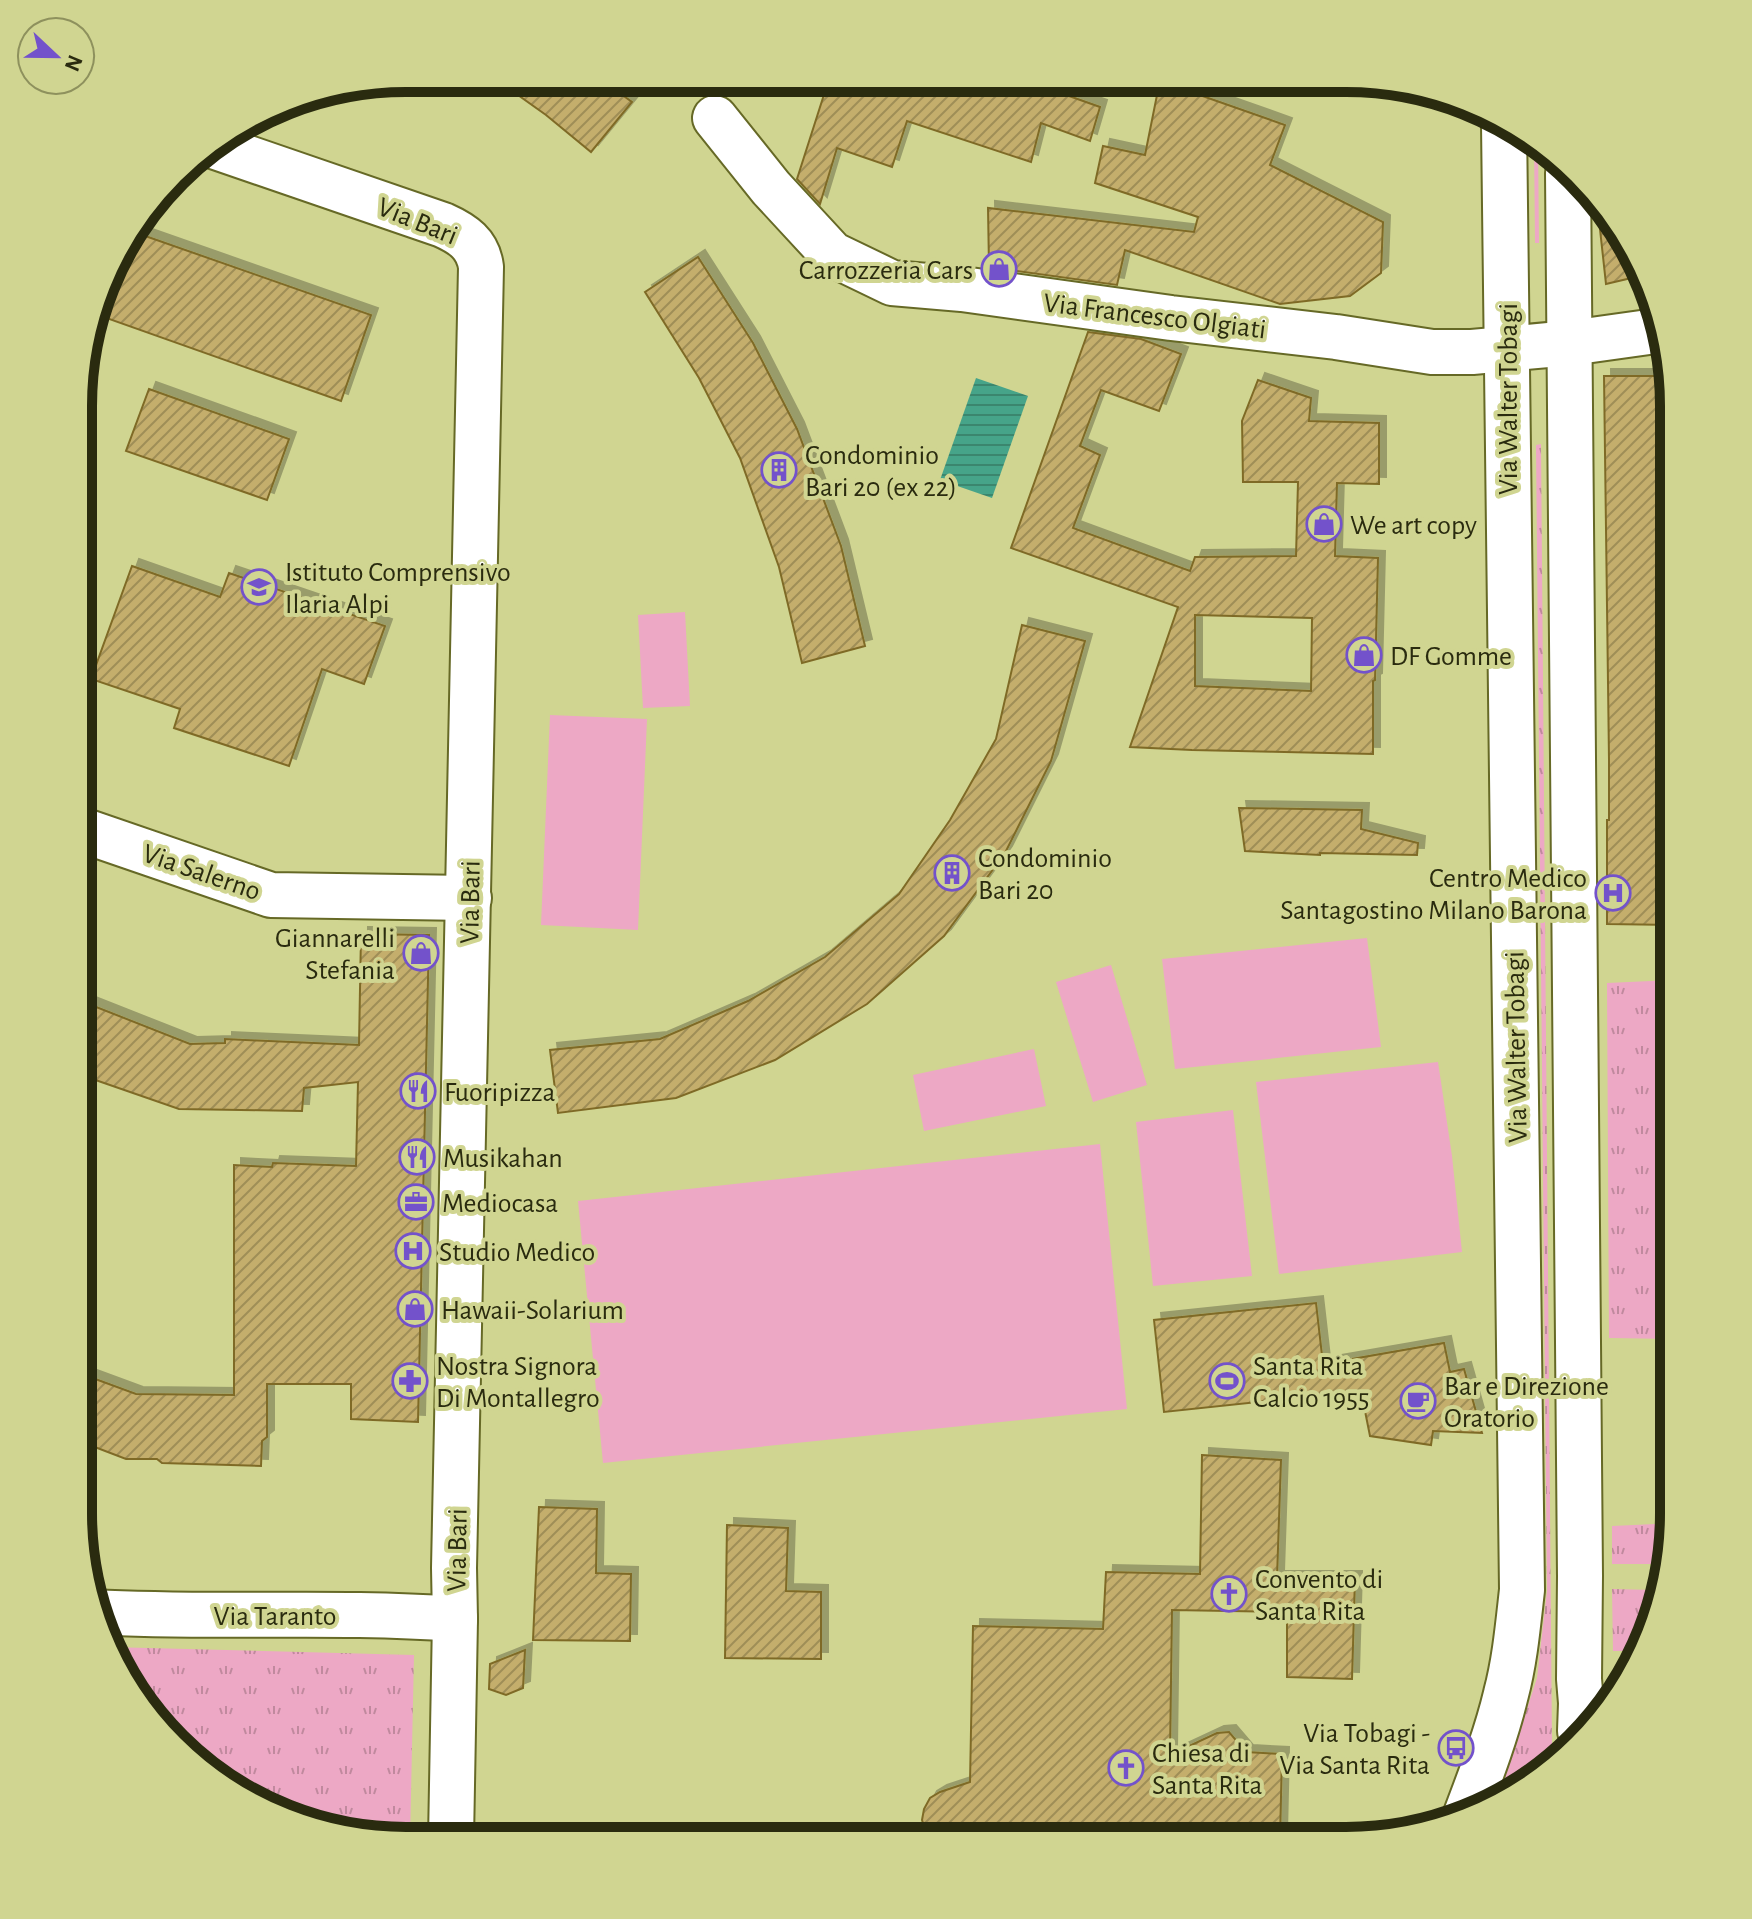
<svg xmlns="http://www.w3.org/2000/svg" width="1752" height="1919" viewBox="0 0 1752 1919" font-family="'Alegreya Sans',sans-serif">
  <defs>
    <pattern id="grass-tufts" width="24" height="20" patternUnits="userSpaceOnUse" patternTransform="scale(2)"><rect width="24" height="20" fill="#eda8c5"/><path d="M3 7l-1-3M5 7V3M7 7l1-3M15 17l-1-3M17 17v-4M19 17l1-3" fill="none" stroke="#c0899e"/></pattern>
    <pattern id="water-rules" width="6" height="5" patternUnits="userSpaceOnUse" patternTransform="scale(2)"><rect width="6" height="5" fill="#46a489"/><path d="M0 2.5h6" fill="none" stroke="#3b866e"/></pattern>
    <pattern id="building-hatch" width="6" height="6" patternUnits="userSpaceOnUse" patternTransform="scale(2)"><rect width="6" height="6" fill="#c4ae6c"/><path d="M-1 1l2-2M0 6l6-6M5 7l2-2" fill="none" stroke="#9f8e57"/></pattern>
    <filter id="shadow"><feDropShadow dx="7" dy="-7" stdDeviation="0" flood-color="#0004"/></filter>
  </defs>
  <rect width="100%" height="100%" fill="#d0d591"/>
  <!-- grass -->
  <g fill="url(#grass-tufts)">
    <polygon points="1534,139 1538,143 1539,243 1535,243"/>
    <polygon points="1541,444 1552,1745 1550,1762 1528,1786 1497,1801 1537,1678 1547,1591 1536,445"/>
    <polygon points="1673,980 1673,1339 1609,1338 1607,983"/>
    <polygon points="1655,1524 1673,1524 1673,1534 1664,1564 1612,1564 1612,1526"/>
    <polygon points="1612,1589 1656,1590 1638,1651 1613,1651"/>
    <polygon points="109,1647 414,1655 410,1840 385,1840 242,1797 133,1695"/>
  </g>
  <!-- garden -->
  <g fill="#eda8c5">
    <polygon points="685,612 690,706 643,708 638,615"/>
    <polygon points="550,715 647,719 638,930 541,925"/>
    <polygon points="1367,938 1381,1047 1175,1069 1162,959"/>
    <polygon points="1111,965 1147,1085 1093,1102 1056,982"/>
    <polygon points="1034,1049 1046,1106 924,1131 913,1075"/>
    <polygon points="1438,1062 1452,1156 1462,1252 1279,1274 1256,1082"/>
    <polygon points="1233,1110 1252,1276 1153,1286 1136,1122"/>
    <polygon points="1100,1144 1127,1409 603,1463 578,1201"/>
  </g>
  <!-- water -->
  <polygon fill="url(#water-rules)" points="976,378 1028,396 992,498 940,480"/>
  <!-- building -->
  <g fill="url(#building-hatch)" stroke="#7f6b27" stroke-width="2" fill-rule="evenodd" filter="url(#shadow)">
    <polygon points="494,78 600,79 632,102 591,152 546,115"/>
    <polygon points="829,79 1024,80 1100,107 1090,141 1041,123 1031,162 907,121 892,167 837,148 820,204 797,179"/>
    <polygon points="1160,80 1174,80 1174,86 1285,125 1270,165 1383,222 1381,273 1350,296 1280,304 1125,250 1117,285 989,267 988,208 1194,232 1198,217 1095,183 1103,146 1145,155"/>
    <polygon points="1597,202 1619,224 1644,275 1606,284"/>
    <polygon points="131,231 371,315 341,401 95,314 122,241"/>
    <polygon points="698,257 753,343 797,429 841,546 865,646 802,663 779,567 740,458 699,378 645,292"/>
    <path d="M 1088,332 L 1141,339 L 1181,354 L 1159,411 L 1101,390 L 1080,446 L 1100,455 L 1073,528 L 1190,571 L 1195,557 L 1296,556 L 1298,482 L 1243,482 L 1242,421 L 1258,380 L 1311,398 L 1309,421 L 1379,423 L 1379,484 L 1337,483 L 1335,556 L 1378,558 L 1375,680 L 1373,681 L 1373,754 L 1192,750 L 1130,747 L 1178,607 L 1011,548 ZM 1195,615 L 1312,618 L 1311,691 L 1195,686 Z"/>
    <polygon points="1604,376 1672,376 1673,385 1673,925 1607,924 1607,820 1609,820 1609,759"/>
    <polygon points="149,389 289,439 267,500 126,451"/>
    <polygon points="132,566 220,597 229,573 385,626 364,684 322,669 289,766 174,728 180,709 91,679"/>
    <polygon points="1022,625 1085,641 1051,761 1005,853 944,936 867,1004 775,1060 676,1098 558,1113 550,1050 660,1039 748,1001 825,957 899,894 950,820 996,739"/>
    <polygon points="1239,808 1362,810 1361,829 1418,843 1417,855 1320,853 1320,855 1245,851"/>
    <polygon points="361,934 429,935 418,1422 351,1419 351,1384 267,1384 267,1437 262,1441 261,1466 162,1463 157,1459 126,1459 79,1441 79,1373 136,1394 234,1395 234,1165 272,1167 273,1163 356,1166 358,1082 304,1088 302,1111 179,1109 81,1075 81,1001 190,1044 225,1043 225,1039 359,1045"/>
    <polygon points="1316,1303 1323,1364 1444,1343 1450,1372 1464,1369 1482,1433 1433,1431 1431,1445 1370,1436 1361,1391 1164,1412 1154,1320"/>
    <polygon points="1202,1455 1281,1460 1277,1578 1355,1578 1352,1679 1287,1677 1287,1612 1172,1610 1170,1755 1217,1733 1229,1732 1246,1752 1282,1754 1280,1840 928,1840 922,1820 924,1809 930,1798 940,1792 970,1782 973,1626 1103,1629 1106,1572 1200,1574"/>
    <polygon points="539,1507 597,1509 596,1573 631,1574 630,1641 533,1640"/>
    <polygon points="727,1525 788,1528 786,1591 821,1592 821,1659 725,1658"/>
    <polygon points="525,1650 523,1688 506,1695 489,1689 490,1664"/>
  </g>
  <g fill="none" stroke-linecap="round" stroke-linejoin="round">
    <defs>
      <g id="minor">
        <polyline points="715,118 771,188 832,254 892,283 962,289 1171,318 1336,337 1432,352 1472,352 1570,343 1663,330"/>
        <path d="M 213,146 L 443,225 C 463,234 478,244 481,267 L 454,1568 L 455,1619 L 451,1840"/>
        <polyline points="1568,173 1580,1576 1579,1679 1581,1703 1580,1731"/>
        <polyline points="82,830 271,895 469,898"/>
        <path d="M 94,1612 C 214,1619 335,1610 455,1619"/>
        <path d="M 1465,1817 C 1480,1777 1496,1736 1506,1694 C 1515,1660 1518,1625 1522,1590 L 1504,124"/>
      </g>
      <polyline id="major" points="1581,1703 1590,1720"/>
    </defs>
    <!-- minor casing -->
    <use href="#minor" stroke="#666926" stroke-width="48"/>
    <!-- major casing -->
    <use href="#major" stroke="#666926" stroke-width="48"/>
    <!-- minor -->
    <use href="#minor" stroke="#fff" stroke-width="44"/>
    <!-- major -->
    <use href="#major" stroke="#fff" stroke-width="44"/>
  </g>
  <!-- icons -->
  <defs>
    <symbol id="shop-ring" viewBox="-11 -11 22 22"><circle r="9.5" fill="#d0d591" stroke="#7352cb" stroke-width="1.5"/><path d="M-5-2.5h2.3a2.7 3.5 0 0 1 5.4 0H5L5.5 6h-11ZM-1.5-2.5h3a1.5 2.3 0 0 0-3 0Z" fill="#7352cb"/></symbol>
    <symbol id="building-ring" viewBox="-11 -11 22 22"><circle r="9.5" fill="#d0d591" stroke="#7352cb" stroke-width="1.5"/><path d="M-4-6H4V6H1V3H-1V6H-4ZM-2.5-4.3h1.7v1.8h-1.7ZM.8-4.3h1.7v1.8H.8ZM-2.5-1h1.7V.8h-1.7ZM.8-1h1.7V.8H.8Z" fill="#7352cb"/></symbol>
    <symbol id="school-ring" viewBox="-11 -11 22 22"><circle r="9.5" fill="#d0d591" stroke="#7352cb" stroke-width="1.5"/><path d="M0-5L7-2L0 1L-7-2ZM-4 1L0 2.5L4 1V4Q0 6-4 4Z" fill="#7352cb"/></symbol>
    <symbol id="hospital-ring" viewBox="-11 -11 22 22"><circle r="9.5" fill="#d0d591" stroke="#7352cb" stroke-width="1.5"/><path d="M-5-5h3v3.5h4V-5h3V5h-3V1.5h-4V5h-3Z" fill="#7352cb"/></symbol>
    <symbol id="restaurant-ring" viewBox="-11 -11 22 22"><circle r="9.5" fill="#d0d591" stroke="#7352cb" stroke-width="1.5"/><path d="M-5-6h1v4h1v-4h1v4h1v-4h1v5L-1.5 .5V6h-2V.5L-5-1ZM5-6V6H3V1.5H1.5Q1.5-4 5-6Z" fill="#7352cb"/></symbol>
    <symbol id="office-ring" viewBox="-11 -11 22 22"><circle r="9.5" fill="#d0d591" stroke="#7352cb" stroke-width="1.5"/><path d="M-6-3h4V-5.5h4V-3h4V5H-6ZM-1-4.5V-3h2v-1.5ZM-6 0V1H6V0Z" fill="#7352cb"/></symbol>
    <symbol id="pharmacy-ring" viewBox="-11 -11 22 22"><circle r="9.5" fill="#d0d591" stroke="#7352cb" stroke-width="1.5"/><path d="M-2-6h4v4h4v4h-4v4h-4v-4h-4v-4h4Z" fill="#7352cb"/></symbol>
    <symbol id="stadium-ring" viewBox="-11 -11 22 22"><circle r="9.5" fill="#d0d591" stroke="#7352cb" stroke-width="1.5"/><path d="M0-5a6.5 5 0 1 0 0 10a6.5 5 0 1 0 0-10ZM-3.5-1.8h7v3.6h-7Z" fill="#7352cb"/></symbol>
    <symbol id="cafe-ring" viewBox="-11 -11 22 22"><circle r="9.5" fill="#d0d591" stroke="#7352cb" stroke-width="1.5"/><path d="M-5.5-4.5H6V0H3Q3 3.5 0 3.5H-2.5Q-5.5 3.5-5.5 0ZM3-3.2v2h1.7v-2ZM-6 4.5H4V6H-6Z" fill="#7352cb"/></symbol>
    <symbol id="church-ring" viewBox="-11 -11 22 22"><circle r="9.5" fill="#d0d591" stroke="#7352cb" stroke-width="1.5"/><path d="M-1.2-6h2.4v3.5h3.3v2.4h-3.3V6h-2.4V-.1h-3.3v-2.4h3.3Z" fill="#7352cb"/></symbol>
    <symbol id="bus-ring" viewBox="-11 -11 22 22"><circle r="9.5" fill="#d0d591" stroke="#7352cb" stroke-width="1.5"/><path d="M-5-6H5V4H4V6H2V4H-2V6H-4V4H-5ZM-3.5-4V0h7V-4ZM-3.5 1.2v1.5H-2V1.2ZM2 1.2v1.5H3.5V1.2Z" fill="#7352cb"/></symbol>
  </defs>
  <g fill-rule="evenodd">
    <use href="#shop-ring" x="979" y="249" width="40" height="40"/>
    <use href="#building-ring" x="759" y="450" width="40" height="40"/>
    <use href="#shop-ring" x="1304" y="504" width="40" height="40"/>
    <use href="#school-ring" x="239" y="567" width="40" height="40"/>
    <use href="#shop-ring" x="1344" y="635" width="40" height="40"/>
    <use href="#building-ring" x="932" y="853" width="40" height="40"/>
    <use href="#hospital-ring" x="1593" y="873" width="40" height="40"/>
    <use href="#shop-ring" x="401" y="933" width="40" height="40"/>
    <use href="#restaurant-ring" x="398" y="1071" width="40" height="40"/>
    <use href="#restaurant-ring" x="397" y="1137" width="40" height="40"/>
    <use href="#office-ring" x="396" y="1182" width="40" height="40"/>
    <use href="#hospital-ring" x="393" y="1231" width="40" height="40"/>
    <use href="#shop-ring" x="395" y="1289" width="40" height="40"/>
    <use href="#pharmacy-ring" x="390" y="1361" width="40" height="40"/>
    <use href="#stadium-ring" x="1207" y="1361" width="40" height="40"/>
    <use href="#cafe-ring" x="1398" y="1381" width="40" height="40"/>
    <use href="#church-ring" x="1209" y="1574" width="40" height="40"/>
    <use href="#bus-ring" x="1436" y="1728" width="40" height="40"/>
    <use href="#church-ring" x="1106" y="1748" width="40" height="40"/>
  </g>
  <g text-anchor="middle" stroke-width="8" stroke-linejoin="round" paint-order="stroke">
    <!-- street labels -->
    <g font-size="28" fill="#2a2b0f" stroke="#d0d591">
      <text transform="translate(418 220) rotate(22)" y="10">Via Bari</text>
      <text transform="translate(1155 315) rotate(7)" y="10">Via Francesco Olgiati</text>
      <text transform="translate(1507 399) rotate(-90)" y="10">Via Walter Tobagi</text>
      <text transform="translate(202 871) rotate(19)" y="10">Via Salerno</text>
      <text transform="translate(469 902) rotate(-89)" y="10">Via Bari</text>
      <text transform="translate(1515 1047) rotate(-91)" y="10">Via Walter Tobagi</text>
      <text transform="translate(456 1550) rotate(-89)" y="10">Via Bari</text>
      <text x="275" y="1625">Via Taranto</text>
    </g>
    <!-- poi labels -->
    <g font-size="28" fill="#2a2b0f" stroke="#d0d591" text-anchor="start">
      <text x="973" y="279" text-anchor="end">Carrozzeria Cars</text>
      <text x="805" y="464">Condominio<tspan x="805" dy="32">Bari 20 (ex 22)</tspan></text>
      <text x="1350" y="534">We art copy</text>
      <text x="285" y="581">Istituto Comprensivo<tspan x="285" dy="32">Ilaria Alpi</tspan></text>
      <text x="1390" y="665">DF Gomme</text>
      <text x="978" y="867">Condominio<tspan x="978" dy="32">Bari 20</tspan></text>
      <text x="1587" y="887" text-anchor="end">Centro Medico<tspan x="1587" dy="32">Santagostino Milano Barona</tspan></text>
      <text x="395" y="947" text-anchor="end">Giannarelli<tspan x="395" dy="32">Stefania</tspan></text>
      <text x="444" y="1101">Fuoripizza</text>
      <text x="443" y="1167">Musikahan</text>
      <text x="442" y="1212">Mediocasa</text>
      <text x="439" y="1261">Studio Medico</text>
      <text x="441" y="1319">Hawaii-Solarium</text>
      <text x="436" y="1375">Nostra Signora<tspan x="436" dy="32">Di Montallegro</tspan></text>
      <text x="1253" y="1375">Santa Rita<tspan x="1253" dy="32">Calcio 1955</tspan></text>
      <text x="1444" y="1395">Bar e Direzione<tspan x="1444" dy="32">Oratorio</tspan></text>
      <text x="1255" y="1588">Convento di<tspan x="1255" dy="32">Santa Rita</tspan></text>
      <text x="1430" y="1742" text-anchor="end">Via Tobagi -<tspan x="1430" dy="32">Via Santa Rita</tspan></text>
      <text x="1152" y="1762">Chiesa di<tspan x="1152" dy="32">Santa Rita</tspan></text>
    </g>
  </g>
  <!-- crop -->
  <path d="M0 0H1752V1919H0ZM406 92H1346A314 314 0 0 1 1660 406V1513A314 314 0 0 1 1346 1827H406A314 314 0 0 1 92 1513V406A314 314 0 0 1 406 92Z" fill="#d0d591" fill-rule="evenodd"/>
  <path fill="none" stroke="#2a2b0f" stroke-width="10" d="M406 92H1346A314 314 0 0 1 1660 406V1513A314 314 0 0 1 1346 1827H406A314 314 0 0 1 92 1513V406A314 314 0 0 1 406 92Z"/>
  <!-- north arrow -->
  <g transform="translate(56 56) rotate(112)"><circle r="38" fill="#d0d591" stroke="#8e915d" stroke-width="2"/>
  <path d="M0-6L14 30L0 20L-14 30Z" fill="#7352cb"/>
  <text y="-12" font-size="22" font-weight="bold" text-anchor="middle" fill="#2a2b0f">N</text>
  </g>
</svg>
